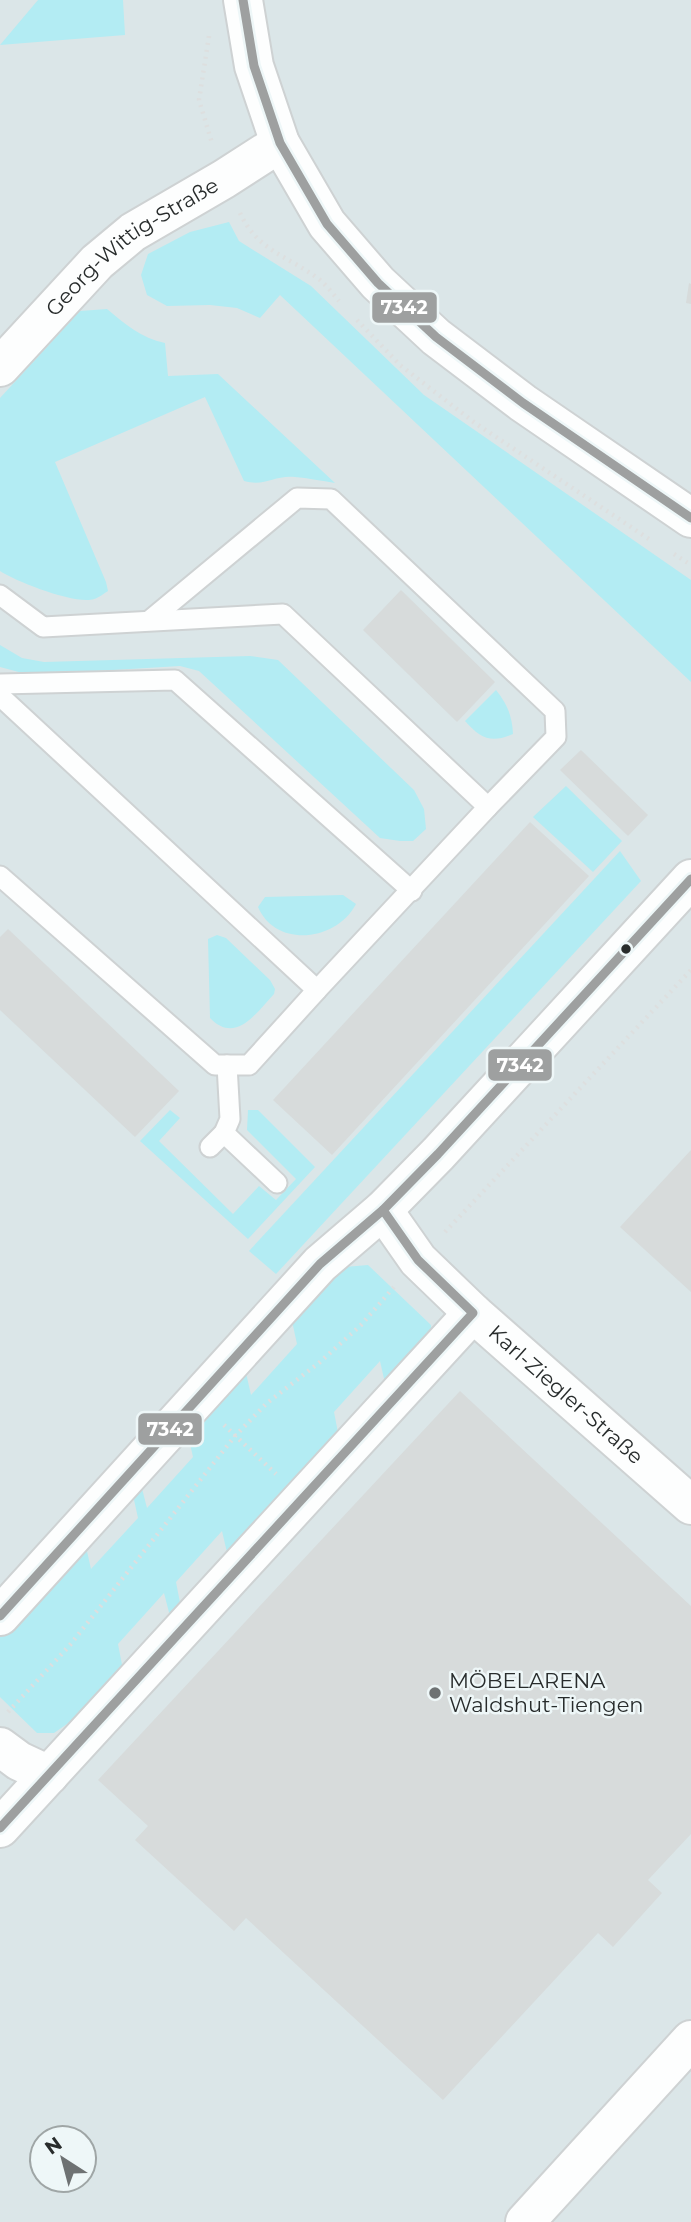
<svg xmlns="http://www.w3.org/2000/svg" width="691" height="2222" viewBox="0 0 691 2222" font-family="Montserrat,sans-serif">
  <rect width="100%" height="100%" fill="#f0f5f6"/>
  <!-- built -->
  <path fill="#dbe6e8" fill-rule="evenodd" d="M 0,0 L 691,0 L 691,2222 L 0,2222 ZM 42,2138 L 84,2138 L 84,2180 L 42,2180 Z"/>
  <!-- green -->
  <g fill="#b3ecf3">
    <polygon points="38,0 123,0 125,35 0,45"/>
    <polygon points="229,222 239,241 311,286 424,395 691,580 691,682 280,295 260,318 237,308 210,305 167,306 147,295 141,275 148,254 190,232"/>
    <path d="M 107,309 C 125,324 141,338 165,343 L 168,376 L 218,374 L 335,483 C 322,481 308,478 295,477 C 274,475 265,487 244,481 L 205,397 L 55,462 L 106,582 L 108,591 C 104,593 99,598 94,599 C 76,605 17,582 0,571 L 0,398 L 80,311 Z"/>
    <polygon points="0,645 22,658 44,662 250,656 278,660 414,790 424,809 426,829 413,841 400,841 380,838 199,671 180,666 30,675 0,667"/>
    <path d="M 496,690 C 507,704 512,715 513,734 C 491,744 480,738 465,721 Z"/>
    <polygon points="566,786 622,841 593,872 533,817"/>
    <polygon points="620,851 641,881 276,1274 249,1251"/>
    <path d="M 343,895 L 356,904 C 337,941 276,949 258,907 L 265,897 Z"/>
    <path d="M 217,935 L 226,938 L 270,980 L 275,989 L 274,994 C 257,1012 236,1045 210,1018 L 208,939 Z"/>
    <polygon points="170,1110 180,1118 159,1141 233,1214 259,1186 276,1200 296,1179 247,1130 248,1110 258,1110 315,1167 248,1239 140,1141"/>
    <polygon points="368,1265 431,1325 431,1343 387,1392 380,1361 334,1412 340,1443 229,1561 222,1531 176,1582 182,1613 172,1624 164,1593 118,1644 124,1675 103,1699 54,1733 37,1733 0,1697 0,1635 7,1622 84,1538 91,1569 138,1518 131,1486 139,1477 147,1508 193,1457 186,1426 244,1364 251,1395 297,1344 290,1312 345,1267"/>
  </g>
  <!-- building -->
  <g fill="#d7dbdb">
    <polygon points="689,283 691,284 691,304 686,303"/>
    <polygon points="401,590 495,682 457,722 363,630"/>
    <polygon points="581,750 648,815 628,836 560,770"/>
    <polygon points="530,822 589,876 332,1155 273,1100"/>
    <polygon points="8,929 179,1091 135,1137 0,1010 0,937"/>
    <polygon points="691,1150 691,1292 620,1227"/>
    <polygon points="460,1391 691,1606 691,1834 648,1880 662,1893 613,1947 598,1933 443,2100 246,1918 234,1931 135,1840 148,1826 98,1780"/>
  </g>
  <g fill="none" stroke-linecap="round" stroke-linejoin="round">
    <defs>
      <g id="service">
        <polyline points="0,595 43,627 283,614 488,807 317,990 0,696"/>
        <polyline points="150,620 297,498 331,499 555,711 556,737 488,807"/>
        <polyline points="0,684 175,680 412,891"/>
        <polyline points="0,876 215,1065 249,1065 317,990"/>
        <polyline points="227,1065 230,1119 224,1133 277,1183"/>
        <polyline points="210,1147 224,1133"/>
      </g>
      <g id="minor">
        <polyline points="243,0 254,66 280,143 327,224 378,283 436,337 523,403 691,518"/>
        <path id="s1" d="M 0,367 L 97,262 L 133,232 L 224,179 L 280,143"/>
        <path id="s2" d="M 383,1210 L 418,1260 L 473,1313 L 691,1505"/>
        <polyline points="0,1616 320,1264 383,1210 438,1154 691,879"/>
        <polyline points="0,1747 19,1761 49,1775"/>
        <polyline points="0,1828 473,1313"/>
        <polyline points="525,2222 691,2040"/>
      </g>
    </defs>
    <!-- service casing -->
    <use href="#service" stroke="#ced2d3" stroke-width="23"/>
    <!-- minor casing -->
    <use href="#minor" stroke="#ced2d3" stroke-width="42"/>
    <!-- path -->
    <g stroke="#dddfdf" stroke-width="4.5" stroke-dasharray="2 5" stroke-linecap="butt">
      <polyline points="209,36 199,100 212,143"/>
      <path d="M 240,213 C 258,252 289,256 320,280 C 327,286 333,294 339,301"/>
      <polyline points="357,320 400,365 475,423 649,539"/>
      <polyline points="674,554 691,565"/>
      <polyline points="445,1232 691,970"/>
      <polyline points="224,1425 276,1474"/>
      <polyline points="8,1712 70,1645 235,1436 267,1403 320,1362 361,1325 394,1287"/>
    </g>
    <!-- service -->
    <use href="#service" stroke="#fdfefe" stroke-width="19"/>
    <!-- minor -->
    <use href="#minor" stroke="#fdfefe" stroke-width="38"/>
    <defs>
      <g id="bus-1">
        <polyline points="243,0 254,66 280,143 327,224 378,283 436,337 523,403 691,518"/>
        <polyline points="0,1616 320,1264 383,1210 438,1154 691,879"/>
        <polyline points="0,1828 473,1313 418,1260 383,1210"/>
      </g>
    </defs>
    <!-- bus-1 casing -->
    <use href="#bus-1" stroke="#eef7f8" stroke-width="14"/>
    <!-- bus-1 -->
    <use href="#bus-1" stroke="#9ea0a0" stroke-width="9"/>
  </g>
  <!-- markers -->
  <circle fill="#282c2c" stroke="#eef7f8" stroke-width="2.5" cx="626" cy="949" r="6"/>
  <circle fill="#6e7273" stroke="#eef7f8" stroke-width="2.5" cx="435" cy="1693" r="7"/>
  <g text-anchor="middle" stroke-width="5" stroke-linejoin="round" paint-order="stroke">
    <!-- street labels -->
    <g font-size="21" fill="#282c2c" stroke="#eef7f8">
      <text dy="7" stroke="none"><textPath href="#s1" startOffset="180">Georg-Wittig-Straße</textPath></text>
      <text dy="7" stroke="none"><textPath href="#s2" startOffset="261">Karl-Ziegler-Straße</textPath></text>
    </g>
    <!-- poi labels -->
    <g font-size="21" fill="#282c2c" stroke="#eef7f8" text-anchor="start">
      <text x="449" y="1688">MÖBELARENA<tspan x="449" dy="24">Waldshut-Tiengen</tspan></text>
    </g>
  </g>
  <g stroke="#eef7f8" stroke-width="2.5">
    <rect x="371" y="291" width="67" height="33" rx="7" fill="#9ea0a0"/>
    <rect x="487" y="1048" width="66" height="34" rx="7" fill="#9ea0a0"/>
    <rect x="137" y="1412" width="66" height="34" rx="7" fill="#9ea0a0"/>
  </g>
  <g font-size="19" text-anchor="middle" font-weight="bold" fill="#fff">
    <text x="404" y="314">7342</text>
    <text x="520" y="1072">7342</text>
    <text x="170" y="1436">7342</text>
  </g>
  <!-- north arrow -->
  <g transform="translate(63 2159) rotate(324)"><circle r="33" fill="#eef7f8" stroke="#9fa6a6" stroke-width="2"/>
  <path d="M0-5L12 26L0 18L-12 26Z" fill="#6e7273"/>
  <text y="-10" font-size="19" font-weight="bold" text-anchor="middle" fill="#282c2c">N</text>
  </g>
</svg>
